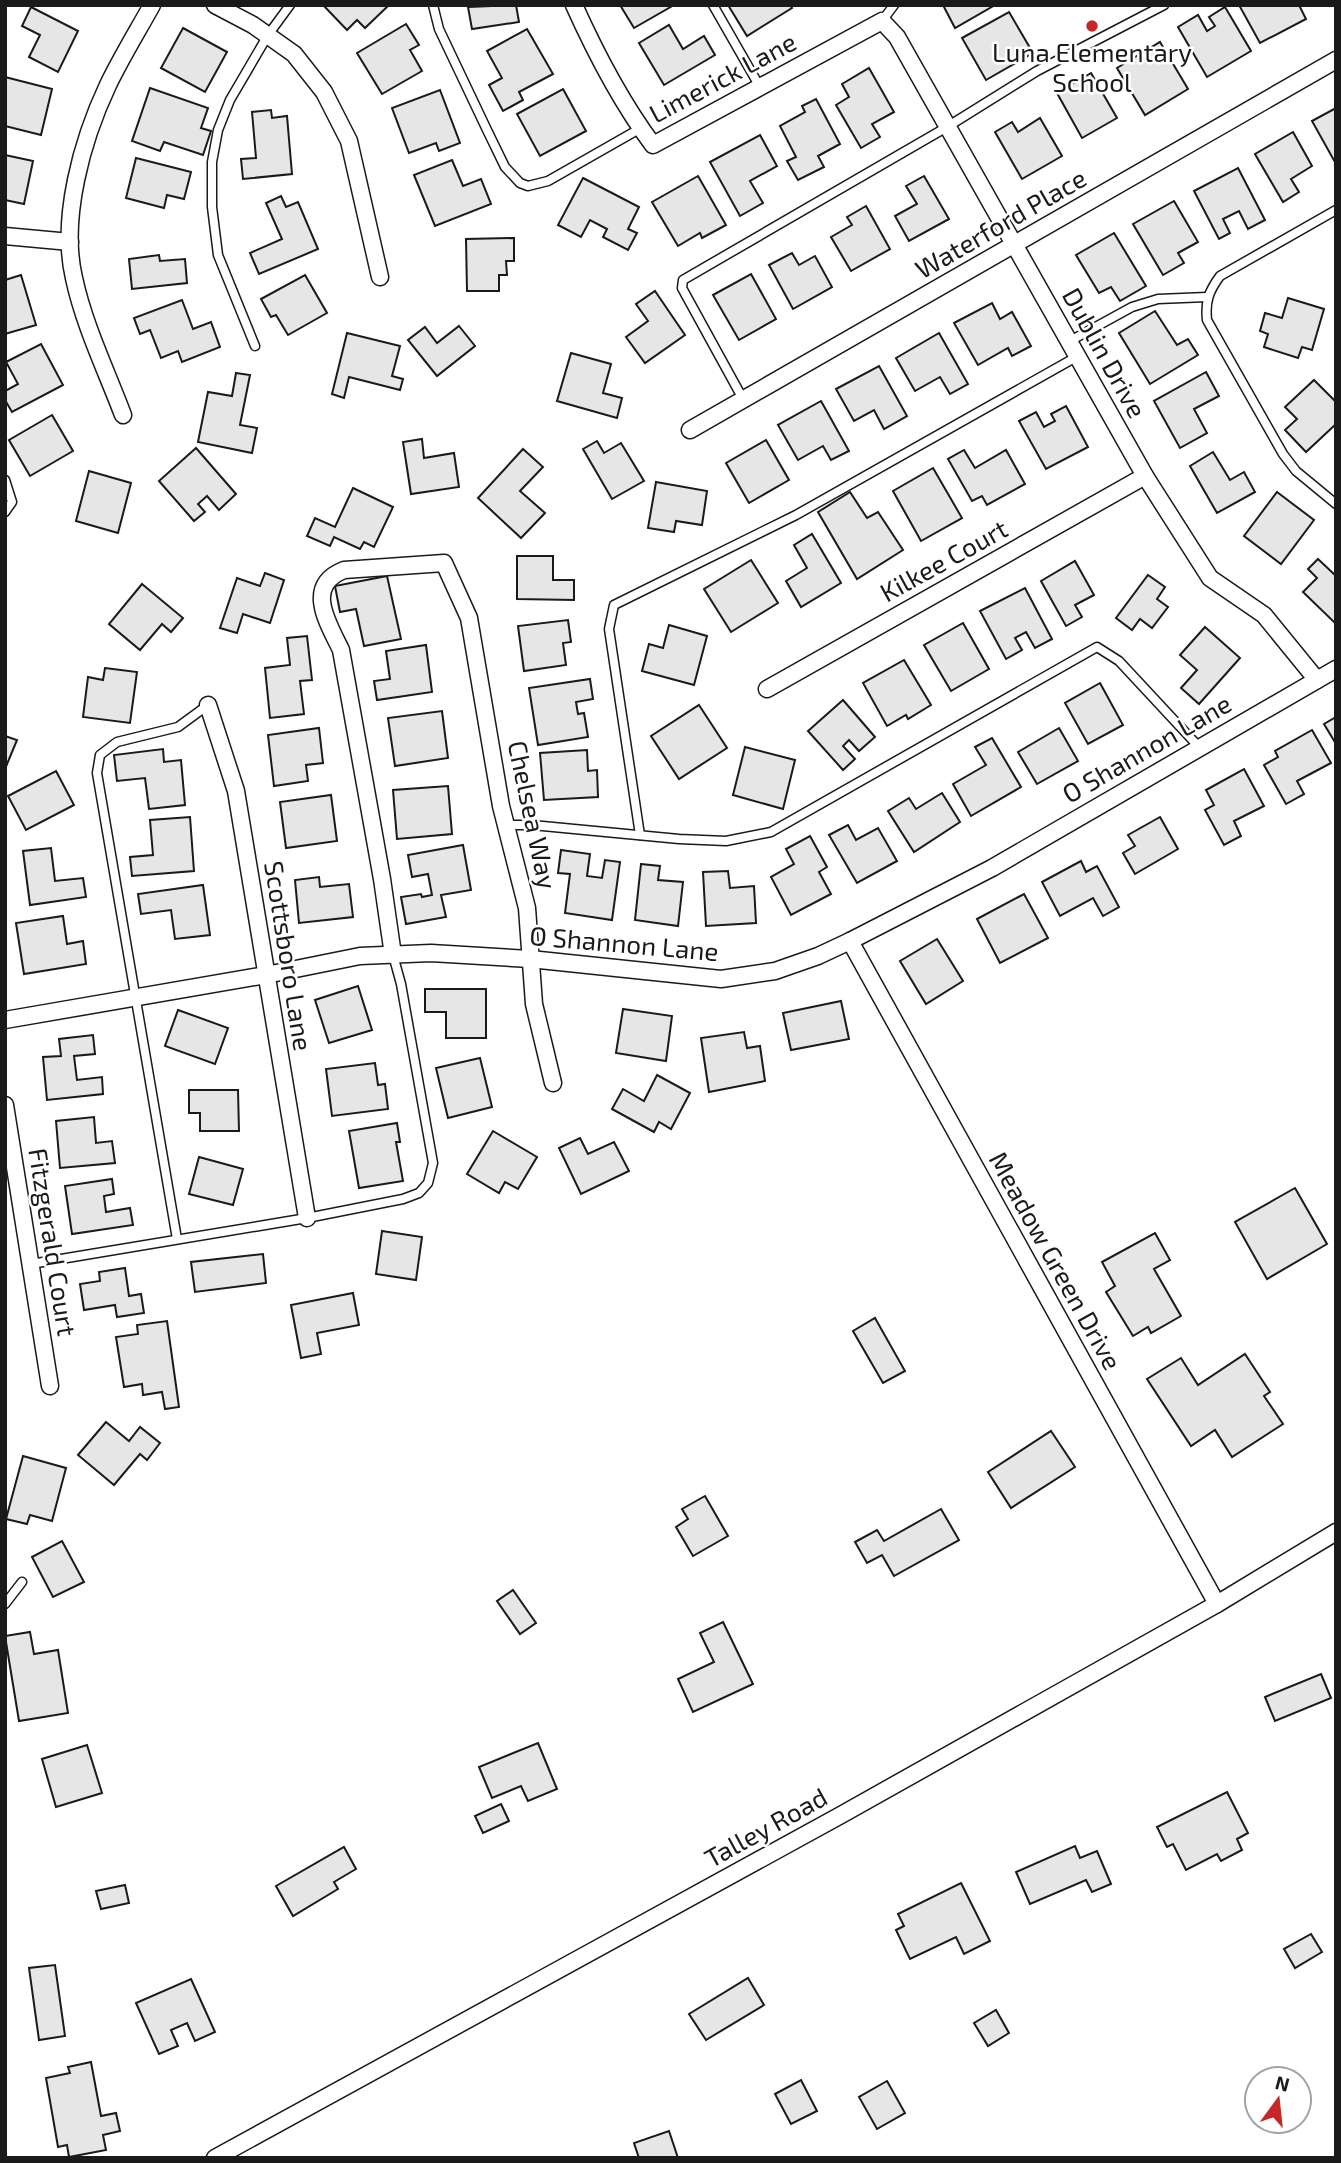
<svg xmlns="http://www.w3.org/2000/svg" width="1341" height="2163" viewBox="0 0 1341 2163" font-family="'Exo 2',sans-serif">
  <rect width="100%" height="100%" fill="#fff"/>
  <!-- building -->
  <g fill="#e6e6e6" stroke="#1a1a1a" stroke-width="2">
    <polygon points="323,5 389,5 365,28 357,20 347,30"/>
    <polygon points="516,5 519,22 472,29 468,7"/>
    <polygon points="620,5 674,5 634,28"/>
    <polygon points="728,5 790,5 792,8 747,36"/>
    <polygon points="943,5 995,5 955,28"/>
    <polygon points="1239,5 1299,5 1306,19 1260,43"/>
    <polygon points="31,7 78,31 58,72 29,57 40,35 22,26"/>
    <polygon points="1225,7 1251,51 1207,77 1178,27 1198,15 1207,31 1215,26 1209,17"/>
    <polygon points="1009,12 1033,53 986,80 962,38"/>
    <polygon points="406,24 419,45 410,50 422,71 382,94 357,53"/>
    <polygon points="669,25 683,49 704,36 715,55 664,85 639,43"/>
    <polygon points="183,28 227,52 205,92 161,68"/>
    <polygon points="527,29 553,74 519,92 523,100 503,111 489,85 502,78 487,51"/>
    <polygon points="1160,42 1188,89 1145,115 1117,68"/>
    <polygon points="869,68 894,112 872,124 880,137 861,148 836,105 849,97 842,84"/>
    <polygon points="1091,73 1117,118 1082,138 1057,93"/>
    <polygon points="5,77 52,89 41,135 5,126"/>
    <polygon points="150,88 208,108 201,128 211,131 203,155 164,142 160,151 132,141"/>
    <polygon points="563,89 586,131 540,156 517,114"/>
    <polygon points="440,90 460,143 439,151 436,143 409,153 392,108"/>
    <polygon points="816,99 840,144 818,156 824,167 798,180 787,161 796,157 780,126 805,112 802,106"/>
    <polygon points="1336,108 1336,164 1312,121"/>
    <polygon points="271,110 272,118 287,116 292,174 243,179 241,159 256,158 252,112"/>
    <polygon points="1040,118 1062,156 1022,179 995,132 1012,122 1018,132"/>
    <polygon points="1293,132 1312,166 1291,179 1299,192 1283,202 1255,154"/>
    <polygon points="760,135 777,166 750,181 763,203 740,216 710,162"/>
    <polygon points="5,155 33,161 24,204 5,200"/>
    <polygon points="136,158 191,172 184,199 167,195 164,208 126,198"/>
    <polygon points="452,160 463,186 481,179 491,204 435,226 414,175"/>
    <polygon points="1238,168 1265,220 1248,229 1239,211 1223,219 1230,233 1219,239 1194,191"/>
    <polygon points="698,176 726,225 702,238 700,233 678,246 652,202"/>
    <polygon points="924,176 949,219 909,241 895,216 917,204 906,186"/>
    <polygon points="583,178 639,207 628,229 637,233 628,250 603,237 607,229 590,220 581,237 558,225"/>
    <polygon points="281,196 286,207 298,202 318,249 259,274 250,253 282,239 266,203"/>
    <polygon points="1174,201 1198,242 1178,253 1184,263 1163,275 1133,224"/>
    <polygon points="866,206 890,249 851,271 831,237 852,225 847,217"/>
    <polygon points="1114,233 1146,286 1120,301 1111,287 1099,293 1076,255"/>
    <polygon points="514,238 514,261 506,261 507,275 499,275 499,291 467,291 466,239"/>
    <polygon points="792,253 799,265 815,256 832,287 793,309 769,265"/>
    <polygon points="159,255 160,261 185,259 187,283 132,289 129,259"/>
    <polygon points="751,274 776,319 739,340 713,295"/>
    <polygon points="21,275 36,325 5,334 5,280"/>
    <polygon points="305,275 327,313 288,335 276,315 271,317 261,299"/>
    <polygon points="655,291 685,335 645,363 626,337 648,321 636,304"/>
    <polygon points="1288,298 1324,309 1312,350 1302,347 1298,358 1264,347 1268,334 1260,331 1265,313 1282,318"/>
    <polygon points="182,300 193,329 211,322 220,347 182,362 178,351 161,358 150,330 140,334 134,318"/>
    <polygon points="992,303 1000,319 1012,312 1031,346 1012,356 1008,348 978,365 954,323"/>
    <polygon points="1155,311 1177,345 1188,339 1198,355 1150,384 1119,333"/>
    <polygon points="459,326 475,346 437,376 408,340 425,327 437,343"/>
    <polygon points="347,333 400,346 392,376 403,379 400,390 349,377 344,398 332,394"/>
    <polygon points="939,333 968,384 950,394 940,377 915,391 896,358"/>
    <polygon points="41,344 63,385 12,412 5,400 5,391 18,384 6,362"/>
    <polygon points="571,353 611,364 603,393 622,398 617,418 557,401"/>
    <polygon points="879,366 907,416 884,429 874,410 854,421 836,389"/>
    <polygon points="1206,372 1219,396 1194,409 1207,433 1180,448 1154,401"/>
    <polygon points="236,373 250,375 240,425 257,428 252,453 198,442 208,392 232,396"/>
    <polygon points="1314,380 1336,402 1336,424 1306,452 1285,430 1297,419 1285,407"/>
    <polygon points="821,401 849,451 831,460 823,446 798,460 778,425"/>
    <polygon points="1066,406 1088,447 1046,469 1019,421 1036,412 1044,427 1055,421 1051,414"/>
    <polygon points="52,415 73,451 30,476 9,440"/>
    <polygon points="422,439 424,458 454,453 459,487 411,494 403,442"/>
    <polygon points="766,440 789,480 749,503 726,463"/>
    <polygon points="597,441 604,453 621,443 644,481 612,499 583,449"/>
    <polygon points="196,448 236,494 219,510 207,496 198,504 205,512 194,521 159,481"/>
    <polygon points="523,449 543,467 520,491 545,513 521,538 478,498"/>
    <polygon points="964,450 975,468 1006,450 1025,484 987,505 982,496 972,501 948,459"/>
    <polygon points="1213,452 1230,480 1244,472 1255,492 1217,513 1190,466"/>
    <polygon points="933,468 962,518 921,541 893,491"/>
    <polygon points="89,471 131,483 118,533 76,521"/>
    <polygon points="656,482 707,491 702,525 676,521 674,532 648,528"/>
    <polygon points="353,488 393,507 374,547 364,542 360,549 334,537 330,546 307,536 315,518 335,527"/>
    <polygon points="850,492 867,518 878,512 903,550 857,579 818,512"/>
    <polygon points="1277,492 1314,520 1281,564 1244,536"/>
    <polygon points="812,534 841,583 801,607 786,581 807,568 794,545"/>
    <polygon points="517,556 553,556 553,580 574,580 574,600 517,599"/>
    <polygon points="1318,559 1336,576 1336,624 1303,592 1317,578 1308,569"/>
    <polygon points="751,560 778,603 731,632 704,589"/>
    <polygon points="1075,561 1094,595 1075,605 1082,617 1066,626 1041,581"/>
    <polygon points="265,573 284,580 270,623 243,614 237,633 220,628 237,578 260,586"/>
    <polygon points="1148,575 1165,587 1157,599 1168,607 1152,628 1140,619 1132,630 1116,618"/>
    <polygon points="387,576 401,639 364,646 356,609 340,612 335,586"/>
    <polygon points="142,584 183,618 171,632 162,624 140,650 109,624"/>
    <polygon points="1025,588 1052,639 1035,648 1026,632 1015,638 1022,650 1006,659 980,611"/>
    <polygon points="568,620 571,642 563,643 566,665 524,671 518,626"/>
    <polygon points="963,623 989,669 951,691 924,645"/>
    <polygon points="669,625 707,636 694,685 642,671 649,644 663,648"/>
    <polygon points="1205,627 1240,658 1199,704 1181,688 1197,670 1180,655"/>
    <polygon points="307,636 312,680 300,681 304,714 270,718 265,668 290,665 287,638"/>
    <polygon points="426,645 432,692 377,700 374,681 390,679 386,651"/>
    <polygon points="904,660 931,705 908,719 906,715 887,726 863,683"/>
    <polygon points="105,668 137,672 130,723 83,717 88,677 103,680"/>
    <polygon points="590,679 593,699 576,702 578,714 584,713 588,737 538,745 529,688"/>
    <polygon points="1100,683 1123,725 1088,744 1065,703"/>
    <polygon points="843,700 875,737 859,751 849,740 843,746 855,759 843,770 808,731"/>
    <polygon points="699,705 727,748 679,779 651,736"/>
    <polygon points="442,711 448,758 395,766 388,718"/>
    <polygon points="1336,717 1336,744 1324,724"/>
    <polygon points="319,728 323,763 306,765 308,781 274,786 268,735"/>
    <polygon points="1059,728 1078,761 1037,784 1018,752"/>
    <polygon points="1312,730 1331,763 1297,781 1304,794 1286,804 1264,765 1278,757 1275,751"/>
    <polygon points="5,736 17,740 5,769"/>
    <polygon points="992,738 1021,787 971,816 953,784 986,765 975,747"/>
    <polygon points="745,747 795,760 783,809 733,795"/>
    <polygon points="163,749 164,762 181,760 185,805 149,809 145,778 117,781 114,755"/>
    <polygon points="587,750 588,771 597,770 598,797 544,800 540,753"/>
    <polygon points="1244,769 1264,806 1234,821 1241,836 1224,845 1205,810 1214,805 1206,790"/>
    <polygon points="56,771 74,805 26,830 8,796"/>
    <polygon points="448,786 452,834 397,839 393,790"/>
    <polygon points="942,793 960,822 914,852 888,811 909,798 916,809"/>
    <polygon points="331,795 337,841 286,848 280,802"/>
    <polygon points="190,817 194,871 132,876 130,857 153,855 150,820"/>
    <polygon points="1160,817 1178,849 1135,874 1123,853 1135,846 1128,835"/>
    <polygon points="848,825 856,840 878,828 897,861 857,883 829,835"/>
    <polygon points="810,836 827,867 819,872 831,894 791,915 771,877 794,864 786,849"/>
    <polygon points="463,845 471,890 441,895 446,917 406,924 401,897 421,894 422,897 432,895 428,874 412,877 408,855"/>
    <polygon points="51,848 55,881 83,878 86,897 30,905 23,851"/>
    <polygon points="561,850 590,854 587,876 602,878 605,860 620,862 612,920 565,913 570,874 558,873"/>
    <polygon points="1081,861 1086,872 1097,866 1119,907 1103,916 1093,898 1060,916 1042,882"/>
    <polygon points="641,864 660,866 658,880 683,882 678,926 635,920"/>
    <polygon points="728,871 730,888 754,886 756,923 706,926 703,872"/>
    <polygon points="319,877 320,887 349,884 353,917 299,923 295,880"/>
    <polygon points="203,885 210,935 175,939 171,910 141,914 138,894"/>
    <polygon points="1024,894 1048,938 1000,963 977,919"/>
    <polygon points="63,916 67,944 83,941 86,964 24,974 16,923"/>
    <polygon points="937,939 963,981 926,1004 900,961"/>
    <polygon points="358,986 372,1030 329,1043 315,1000"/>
    <polygon points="425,989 486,989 486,1038 446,1038 446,1012 425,1012"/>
    <polygon points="841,1001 849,1039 791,1050 783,1013"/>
    <polygon points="623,1009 672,1016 666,1061 616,1053"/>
    <polygon points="178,1010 228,1028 215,1064 165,1046"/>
    <polygon points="744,1032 747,1048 760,1046 765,1081 709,1092 701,1038"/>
    <polygon points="93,1035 95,1054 74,1056 77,1080 102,1077 103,1094 47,1100 43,1057 61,1056 59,1039"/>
    <polygon points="480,1058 492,1107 448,1118 436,1068"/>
    <polygon points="375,1063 378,1085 385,1084 388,1109 332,1116 326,1069"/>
    <polygon points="657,1075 690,1093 671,1129 659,1122 654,1132 612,1109 623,1089 644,1101"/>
    <polygon points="189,1090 238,1090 239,1131 200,1131 200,1113 189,1113"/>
    <polygon points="94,1117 96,1143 112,1141 115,1163 60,1168 56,1121"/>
    <polygon points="397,1123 400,1142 396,1142 403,1181 359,1188 349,1131"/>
    <polygon points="493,1131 537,1157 518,1189 505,1182 499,1193 467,1174"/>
    <polygon points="580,1138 588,1154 614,1142 629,1171 581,1194 559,1148"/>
    <polygon points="199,1157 243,1169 233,1205 189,1194"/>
    <polygon points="112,1179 114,1194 104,1196 106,1212 130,1208 133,1225 72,1234 65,1186"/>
    <polygon points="1295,1188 1327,1244 1267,1279 1235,1222"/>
    <polygon points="382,1231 422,1237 416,1280 376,1274"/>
    <polygon points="1155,1233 1170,1260 1154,1269 1181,1316 1151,1333 1148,1327 1133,1336 1106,1292 1115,1286 1102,1262"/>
    <polygon points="263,1254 266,1283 195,1292 191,1262"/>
    <polygon points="125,1268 129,1296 141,1294 144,1313 117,1317 115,1305 84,1310 80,1284 100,1281 99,1272"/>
    <polygon points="353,1293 359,1325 317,1333 321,1354 301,1358 291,1305"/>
    <polygon points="875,1318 905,1371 883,1383 853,1331"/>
    <polygon points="167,1321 179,1407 165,1409 162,1392 143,1395 142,1384 124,1387 116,1337 138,1334 137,1325"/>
    <polygon points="1245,1354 1270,1392 1264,1396 1283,1424 1232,1457 1215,1430 1191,1446 1147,1379 1181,1358 1198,1385"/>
    <polygon points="106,1422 129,1441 140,1427 160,1443 147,1460 140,1454 114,1485 78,1455"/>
    <polygon points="1051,1431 1075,1467 1011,1508 988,1472"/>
    <polygon points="23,1456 66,1468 52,1521 30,1515 27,1524 6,1519"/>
    <polygon points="705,1496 728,1536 693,1556 676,1527 688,1519 682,1509"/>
    <polygon points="941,1509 959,1540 894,1576 882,1555 867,1563 855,1542 877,1530 884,1541"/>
    <polygon points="62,1541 84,1582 53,1597 32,1557"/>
    <polygon points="513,1590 536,1623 520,1634 497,1601"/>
    <polygon points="723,1622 753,1684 693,1712 678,1679 714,1662 700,1633"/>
    <polygon points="30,1632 34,1654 58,1650 68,1713 19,1721 5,1636"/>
    <polygon points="1321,1674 1331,1698 1275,1721 1265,1697"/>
    <polygon points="538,1743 557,1789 528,1801 521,1786 492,1798 479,1767"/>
    <polygon points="87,1745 102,1793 56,1807 42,1759"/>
    <polygon points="1227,1792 1248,1833 1237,1839 1242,1850 1221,1861 1217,1854 1186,1870 1173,1844 1167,1847 1157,1827"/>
    <polygon points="501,1804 509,1821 483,1833 475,1816"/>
    <polygon points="1075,1846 1080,1858 1097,1851 1111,1884 1092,1892 1086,1880 1030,1904 1016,1872"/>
    <polygon points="344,1847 356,1869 334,1882 338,1889 293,1916 276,1886"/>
    <polygon points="961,1883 990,1941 964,1954 956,1937 910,1959 896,1930 904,1926 898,1914"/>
    <polygon points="125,1885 129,1903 101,1909 96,1891"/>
    <polygon points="1311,1934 1322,1952 1295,1968 1284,1949"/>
    <polygon points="55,1965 65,2036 39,2040 29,1968"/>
    <polygon points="748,1978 764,2005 706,2040 689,2014"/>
    <polygon points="191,1979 215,2032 195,2041 187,2023 171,2030 178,2046 159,2054 136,2003"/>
    <polygon points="996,2010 1009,2033 988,2046 974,2023"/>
    <polygon points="91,2062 101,2116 116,2113 120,2131 103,2135 106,2150 69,2157 67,2145 58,2147 46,2078 70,2073 68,2067"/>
    <polygon points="801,2080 817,2111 791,2124 775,2094"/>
    <polygon points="887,2081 905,2113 877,2129 859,2097"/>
    <polygon points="669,2131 678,2158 639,2158 634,2143"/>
  </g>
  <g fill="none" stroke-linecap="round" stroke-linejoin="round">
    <defs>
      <g id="lane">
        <polyline points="433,5 439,29 487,130 505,167 520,183 528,186 548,181 641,128"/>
        <polyline points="713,5 760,87"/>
        <polyline points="882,21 894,5"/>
        <path d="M 1336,210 L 1220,276 C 1209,291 1205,301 1207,320 L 1283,454 L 1296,471 L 1336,504"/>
        <polyline points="1070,341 1132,307 1158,299 1207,297"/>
        <polyline points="255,346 218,255 212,207 212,162 218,130 230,100 268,35 290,5"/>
        <polyline points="743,399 682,288 683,280 947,127 1037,71 1164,5"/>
        <polyline points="5,480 12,502 5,512"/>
        <polyline points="506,825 532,825 679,839 726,841 771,832 1097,647 1119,661 1199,747"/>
        <polyline points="640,835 609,629 614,605 796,515 1078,356"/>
        <polyline points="177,1239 97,773 100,755 117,742 178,727 208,705"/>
        <polyline points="31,1264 307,1218 403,1199 419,1193 428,1183 433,1163 401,984 393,955"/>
        <polyline points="5,1604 22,1582"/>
      </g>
      <g id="street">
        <polyline points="215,5 253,25 294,54 324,92 349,141 380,277"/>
        <path d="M 574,5 C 596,54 621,102 653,145 L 882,21 L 897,37 L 1145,476 L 1210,578 L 1264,615 L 1317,680"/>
        <polyline points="5,236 70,242"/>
        <path d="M 123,415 C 106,370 84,325 74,278 C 60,219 82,140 108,85 C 121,58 137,32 152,5"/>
        <polyline points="690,430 1336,60"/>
        <polyline points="767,689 1145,476"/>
        <polyline points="208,705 236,791 307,1218"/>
        <polyline points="850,941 1217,1604"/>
        <path d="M 393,955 L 382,879 L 341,650 C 328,623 304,586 344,570 L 444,563 L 469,618 L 501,806 L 527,908 L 534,1004 L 553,1083"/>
        <polyline points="5,1020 266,975 360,956 431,953 530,959 721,979 775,971 818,956 850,941 992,868 1336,669"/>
        <polyline points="5,1105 50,1386"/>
        <polyline points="215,2158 841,1815 1217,1604 1336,1532"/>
      </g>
    </defs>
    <!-- lane casing -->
    <use href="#lane" stroke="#1a1a1a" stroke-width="11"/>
    <!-- street casing -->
    <use href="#street" stroke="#1a1a1a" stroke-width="19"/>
    <!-- lane -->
    <use href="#lane" stroke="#fff" stroke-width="8"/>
    <!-- street -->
    <use href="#street" stroke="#fff" stroke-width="16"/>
  </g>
  <!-- markers -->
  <circle fill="#c62828" stroke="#fff" stroke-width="2.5" cx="1092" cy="26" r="7"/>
  <g text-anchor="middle" stroke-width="5" stroke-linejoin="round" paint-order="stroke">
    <!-- poi labels -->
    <g font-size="26" fill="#1a1a1a" stroke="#fff">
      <text x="1092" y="62">Luna Elementary<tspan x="1092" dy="30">School</tspan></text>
    </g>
    <!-- street labels -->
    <g font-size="26" fill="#1a1a1a" stroke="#fff">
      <text transform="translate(723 78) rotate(-28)" y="9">Limerick Lane</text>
      <text transform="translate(1001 224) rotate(-30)" y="9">Waterford Place</text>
      <text transform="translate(1104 353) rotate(61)" y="9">Dublin Drive</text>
      <text transform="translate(944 561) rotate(-29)" y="9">Kilkee Court</text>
      <text transform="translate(1147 749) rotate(-30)" y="9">O Shannon Lane</text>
      <text transform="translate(532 815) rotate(78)" y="9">Chelsea Way</text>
      <text transform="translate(624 944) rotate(5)" y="9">O Shannon Lane</text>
      <text transform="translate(288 956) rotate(81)" y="9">Scottsboro Lane</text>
      <text transform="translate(52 1242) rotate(81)" y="9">Fitzgerald Court</text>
      <text transform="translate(1055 1261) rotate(61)" y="9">Meadow Green Drive</text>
      <text transform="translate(766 1828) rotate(-29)" y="9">Talley Road</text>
    </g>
  </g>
  <!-- border -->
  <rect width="1341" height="2163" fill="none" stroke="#1a1a1a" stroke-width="14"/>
  <!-- north arrow -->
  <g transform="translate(1278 2100) rotate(15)"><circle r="33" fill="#ffffff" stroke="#a3a3a3" stroke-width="2"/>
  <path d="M0-5L12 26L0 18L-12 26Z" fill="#c62828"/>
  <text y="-10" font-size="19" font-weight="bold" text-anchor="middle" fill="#1a1a1a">N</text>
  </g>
</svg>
